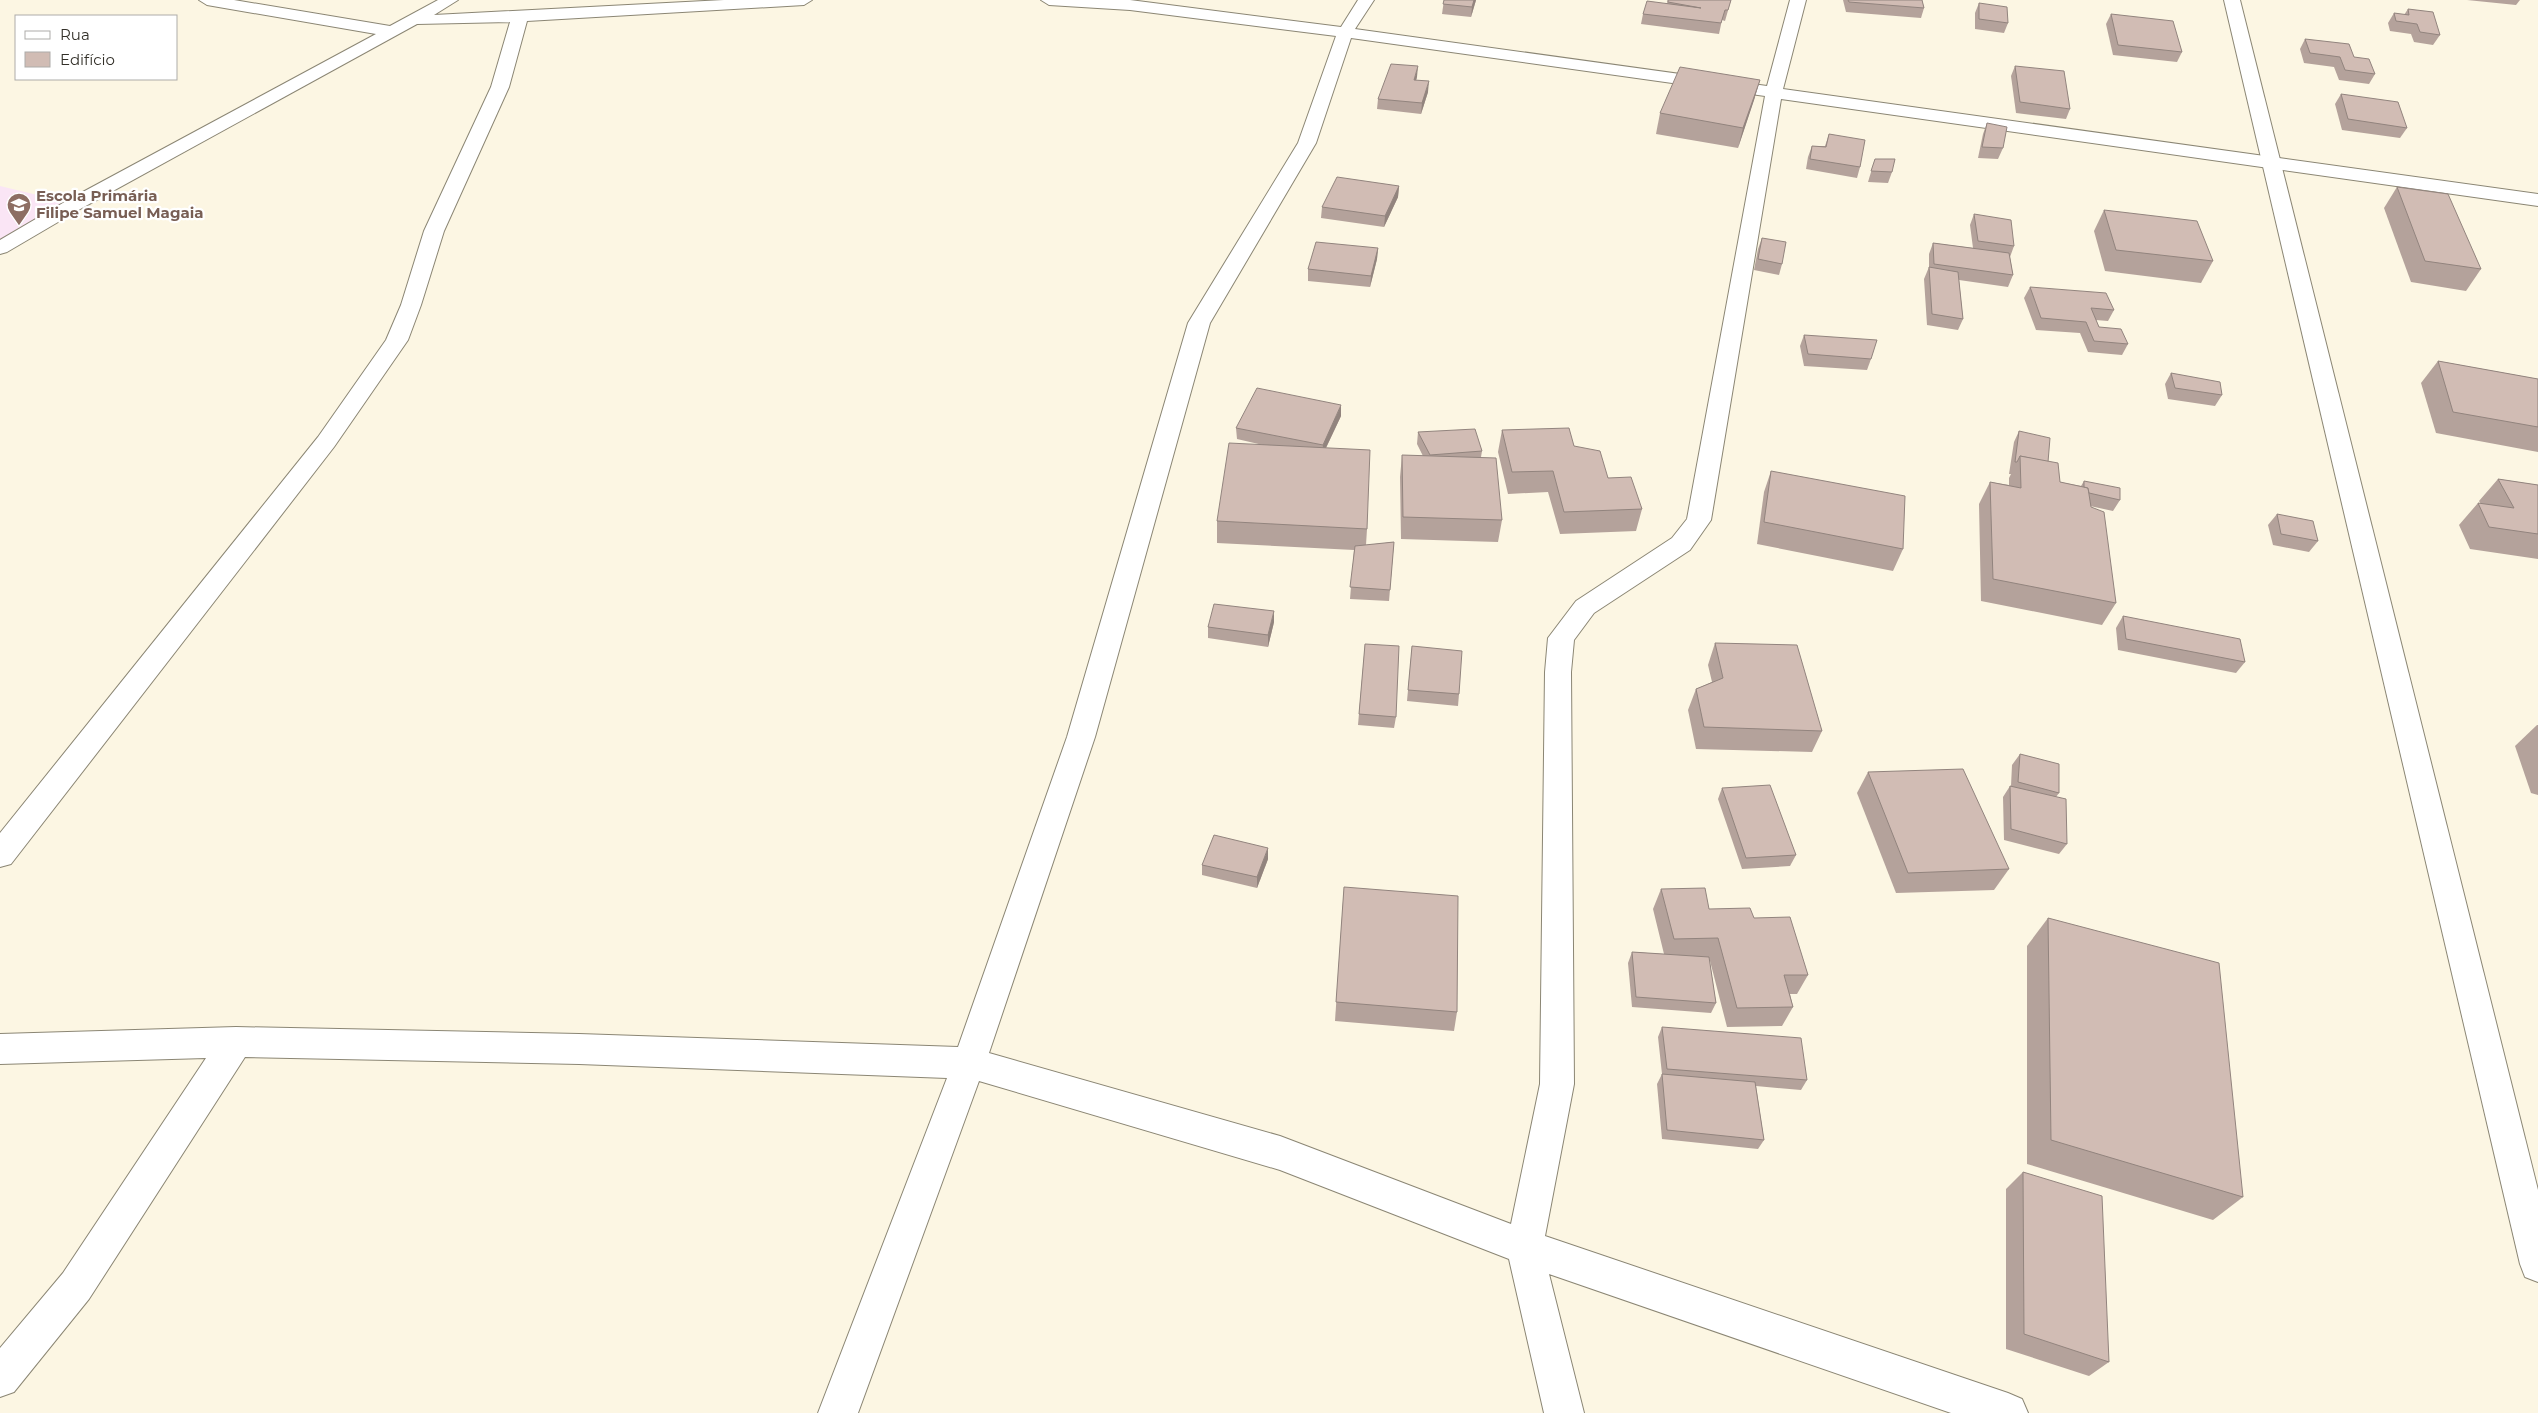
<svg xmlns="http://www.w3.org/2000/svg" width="2538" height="1413" viewBox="0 0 2538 1413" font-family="Montserrat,sans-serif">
  <rect width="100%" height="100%" fill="#fcf6e3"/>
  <!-- education -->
  <polygon fill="#fae5f5" points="0,186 75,204 0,248"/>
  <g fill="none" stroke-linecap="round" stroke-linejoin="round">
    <defs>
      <g id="street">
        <polygon points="199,0 234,0 390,26 438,0 458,0 434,15 724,0 812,0 804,5 527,21 509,87 444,231 421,305 408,340 334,447 11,864 0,867 0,833 318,437 386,340 401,305 424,231 491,87 510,22 417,24 82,208 7,252 0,254 0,240 68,200 376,34 207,5"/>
        <path d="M 1041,0 L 1130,0 L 1341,27 L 1358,0 L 1374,0 L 1355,29 L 1767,86 L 1790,0 L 1806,0 L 1783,89 L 2538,194 L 2538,206 L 1781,99 L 1711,520 L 1690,550 L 1594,613 L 1574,640 L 1571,672 L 1574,1084 L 1545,1236 L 2008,1393 L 2022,1399 L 2028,1413 L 1951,1413 L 1549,1274 L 1584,1413 L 1544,1413 L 1509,1259 L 1280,1170 L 979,1081 L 858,1413 L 818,1413 L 947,1078 L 579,1064 L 245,1057 L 89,1299 L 14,1392 L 0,1397 L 0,1348 L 63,1273 L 206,1058 L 0,1064 L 0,1034 L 236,1027 L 579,1034 L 958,1047 L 1067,737 L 1188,323 L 1298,143 L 1336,36 L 1130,10 L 1049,5 ZM 1351,38 L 1765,96 L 1687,519 L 1672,538 L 1576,601 L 1548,638 L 1545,672 L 1540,1084 L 1511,1224 L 1280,1136 L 989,1053 L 1095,737 L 1210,323 L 1316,143 Z"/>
      </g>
      <polygon id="secondary" points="2224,0 2240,0 2538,1190 2538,1282 2525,1277 2520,1264"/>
    </defs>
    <!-- street casing -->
    <use href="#street" stroke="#8b8674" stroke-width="2"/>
    <!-- secondary casing -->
    <use href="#secondary" stroke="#8b8674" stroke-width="2"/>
    <!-- street -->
    <use href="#street" fill="#fff" fill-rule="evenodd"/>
    <!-- secondary -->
    <use href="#secondary" fill="#fff" fill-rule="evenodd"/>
  </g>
  <!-- wall -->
  <g fill="#b4a29b">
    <polygon points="1444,0 1476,0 1471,17 1442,14"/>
    <polygon points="1668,0 1731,0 1725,21 1722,20 1719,34 1641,24 1643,14 1667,3"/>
    <polygon points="1843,0 1922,0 1924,8 1921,18 1846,12"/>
    <polygon points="2467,0 2520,0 2516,5"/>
    <polygon points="1979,3 2008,23 2004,33 1975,29 1975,13"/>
    <polygon points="2408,9 2440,35 2433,45 2414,42 2411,34 2390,31 2388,23 2394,13 2404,15"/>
    <polygon points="2111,14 2182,52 2177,62 2113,55 2106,24"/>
    <polygon points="2305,39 2354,57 2375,74 2369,84 2339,80 2334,67 2304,63 2300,49"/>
    <polygon points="2015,66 2070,109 2066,119 2016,113 2011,76"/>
    <polygon points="1417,77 1416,80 1428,92 1421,114 1377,109 1378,99"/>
    <polygon points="1760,80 1754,100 1738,148 1656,134 1660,113"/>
    <polygon points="2341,94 2407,128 2400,138 2342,130 2335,104"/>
    <polygon points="1987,123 2003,148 1998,159 1978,158 1983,134"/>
    <polygon points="1829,134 1860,167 1857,178 1806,169 1808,157 1812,146 1825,146"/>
    <polygon points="1875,159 1892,172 1888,183 1868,182"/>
    <polygon points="1399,186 1398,197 1384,227 1321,218 1322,207"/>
    <polygon points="2397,187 2481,269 2466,291 2411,282 2384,208"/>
    <polygon points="2104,210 2213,261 2201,283 2105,271 2094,231"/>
    <polygon points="1974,214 2014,246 2010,257 2013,275 2008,287 1959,280 1963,319 1958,330 1927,325 1924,279 1929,267 1929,268 1929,254 1933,243 1973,248 1970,225"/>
    <polygon points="1762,238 1782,264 1779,275 1754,270 1758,249"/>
    <polygon points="1378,248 1377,259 1370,287 1308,281 1308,269"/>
    <polygon points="2030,287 2114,310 2108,321 2096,320 2099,327 2128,344 2122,355 2088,352 2080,333 2036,330 2024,298"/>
    <polygon points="1804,335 1871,359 1867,370 1804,366 1800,346"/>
    <polygon points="2438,361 2538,379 2538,452 2436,433 2421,383"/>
    <polygon points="2171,373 2222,395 2215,406 2168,399 2165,384"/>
    <polygon points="1341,416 1326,448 1367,529 1366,545 1394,542 1389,601 1350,599 1354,550 1217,543 1217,521 1263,445 1237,439 1236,428"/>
    <polygon points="1502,430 1574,446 1642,509 1636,531 1560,534 1548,492 1508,494 1498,452"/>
    <polygon points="2019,431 2048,462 2060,482 2081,486 2084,481 2120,500 2113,511 2090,506 2116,603 2102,625 1981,601 1979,504 1990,482 2009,485 2009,478 2011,474 2009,474 2014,442"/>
    <polygon points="1418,432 1482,451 1481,457 1502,520 1498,542 1401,539 1400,477 1402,455 1423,456 1417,444"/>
    <polygon points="1771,471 1903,549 1893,571 1757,544 1764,492"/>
    <polygon points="2498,479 2538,485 2538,559 2470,549 2459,525 2478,503 2481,504 2479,501"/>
    <polygon points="2277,514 2318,541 2309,552 2273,545 2268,525"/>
    <polygon points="2123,616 2245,662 2236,673 2118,650 2116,628"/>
    <polygon points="1274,622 1268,647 1208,638 1208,627"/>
    <polygon points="1715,643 1822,731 1812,752 1696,749 1688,710 1696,689 1712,682 1708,665"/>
    <polygon points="1365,644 1396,717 1394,728 1358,725"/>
    <polygon points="1412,646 1459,694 1458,706 1407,701"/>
    <polygon points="2537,725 2538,725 2538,795 2531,793 2515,746"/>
    <polygon points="2020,754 2059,793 2056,797 2067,844 2059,854 2004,840 2003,797 2010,786 2011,786 2012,765"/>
    <polygon points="1868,772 2009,869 1994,890 1896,893 1857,793"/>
    <polygon points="1722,788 1796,855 1790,866 1742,869 1718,799"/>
    <polygon points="1268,859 1257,888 1202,875 1202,865"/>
    <polygon points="1344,887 1457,1012 1454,1031 1335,1021"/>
    <polygon points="1661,889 1709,909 1754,918 1808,975 1797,994 1790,994 1793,1007 1782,1026 1727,1027 1709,957 1716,1003 1711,1013 1632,1007 1628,963 1632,952 1664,954 1653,909"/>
    <polygon points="2048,918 2243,1197 2213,1220 2027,1164 2027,946"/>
    <polygon points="1662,1027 1807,1080 1801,1090 1756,1086 1764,1140 1758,1149 1662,1139 1657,1084 1662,1074 1658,1037"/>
    <polygon points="2023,1172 2109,1362 2089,1376 2006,1349 2006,1189"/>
  </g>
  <!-- shaded-wall -->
  <g fill="#92847e">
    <polygon points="1474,0 1476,0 1471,17 1472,7"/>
    <polygon points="1418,66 1417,77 1413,91 1414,80"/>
    <polygon points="1760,80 1754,100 1738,148 1743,128"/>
    <polygon points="1429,81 1428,92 1421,114 1422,103"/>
    <polygon points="1399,186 1398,197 1384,227 1385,216"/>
    <polygon points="1378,248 1377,259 1370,287 1371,276"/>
    <polygon points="1341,405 1341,416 1322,456 1323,445"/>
    <polygon points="1274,611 1274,622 1268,647 1268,635"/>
    <polygon points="1268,848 1268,859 1257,888 1257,877"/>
  </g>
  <!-- building -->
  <g fill="#d1bcb4" stroke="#92847e">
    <polygon points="1444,0 1474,0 1472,7 1443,4"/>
    <polygon points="1668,0 1731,0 1728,10 1725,10 1721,23 1643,14 1647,1 1701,8 1668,2"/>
    <polygon points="1848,0 1922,0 1924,8 1849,2"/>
    <polygon points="1979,3 2007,7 2008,23 1979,19"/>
    <polygon points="2408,9 2433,12 2440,35 2420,32 2417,24 2396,21 2394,13 2409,15"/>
    <polygon points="2111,14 2173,21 2182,52 2118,45"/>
    <polygon points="2305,39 2349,44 2354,57 2369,59 2375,74 2345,70 2340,57 2310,53"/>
    <polygon points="1391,64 1418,66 1414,80 1429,81 1422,103 1378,99"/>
    <polygon points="2015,66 2064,71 2070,109 2020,102"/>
    <polygon points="1680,67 1760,80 1743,128 1660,113"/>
    <polygon points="2341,94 2398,102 2407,128 2348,119"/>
    <polygon points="1987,123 2007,127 2003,148 1982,147"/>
    <polygon points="1829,134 1865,140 1860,167 1810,159 1812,146 1826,147"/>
    <polygon points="1875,159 1895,159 1892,172 1871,171"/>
    <polygon points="1337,177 1399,186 1385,216 1322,207"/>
    <polygon points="2397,187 2448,194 2481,269 2425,261"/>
    <polygon points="2104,210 2197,221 2213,261 2116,250"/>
    <polygon points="1974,214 2011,220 2014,246 1978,241"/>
    <polygon points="1762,238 1786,242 1782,264 1758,259"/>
    <polygon points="1316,242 1378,248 1371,276 1308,269"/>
    <polygon points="1933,243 2009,253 2013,275 1934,264"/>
    <polygon points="1929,267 1958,272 1963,319 1932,314"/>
    <polygon points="2030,287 2106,293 2114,310 2091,308 2099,327 2121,329 2128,344 2094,341 2086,322 2041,318"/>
    <polygon points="1804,335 1877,340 1871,359 1808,354"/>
    <polygon points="2438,361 2538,379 2538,427 2453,412"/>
    <polygon points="2171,373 2220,382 2222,395 2175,388"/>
    <polygon points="1257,388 1341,405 1323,445 1236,428"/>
    <polygon points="1569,428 1574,446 1600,451 1608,478 1631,477 1642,509 1564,512 1553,471 1512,472 1502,430"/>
    <polygon points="1475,429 1482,451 1430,455 1418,432"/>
    <polygon points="2019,431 2050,438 2048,462 2020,456 2017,462 2015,462"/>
    <polygon points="1229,443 1370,450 1367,529 1217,521"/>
    <polygon points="1402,455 1496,458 1502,520 1403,517"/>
    <polygon points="2020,456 2058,463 2060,482 2088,488 2091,507 2104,512 2116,603 1993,579 1990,482 2021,488"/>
    <polygon points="1771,471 1905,496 1903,549 1764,522"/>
    <polygon points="2498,479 2538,485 2538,534 2489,527 2478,503 2514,508"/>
    <polygon points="2084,481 2120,488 2120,500 2089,493 2088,488 2084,487"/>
    <polygon points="2277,514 2313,521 2318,541 2281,534"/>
    <polygon points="1394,542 1390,590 1350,587 1355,546"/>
    <polygon points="1214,604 1274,611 1268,635 1208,627"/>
    <polygon points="2123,616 2240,639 2245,662 2126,639"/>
    <polygon points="1715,643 1797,645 1822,731 1704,727 1696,689 1723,678"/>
    <polygon points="1365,644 1399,646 1396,717 1359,714"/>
    <polygon points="1412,646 1462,651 1459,694 1408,690"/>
    <polygon points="2020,754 2059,764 2059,793 2018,782"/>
    <polygon points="1963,769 2009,869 1908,873 1868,772"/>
    <polygon points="1770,785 1796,855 1746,858 1722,788"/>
    <polygon points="2010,786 2066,799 2067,844 2011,829"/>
    <polygon points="1214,835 1268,848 1257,877 1202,865"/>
    <polygon points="1344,887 1458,896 1457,1012 1336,1002"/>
    <polygon points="1705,888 1709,909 1750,908 1754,918 1790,917 1808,975 1784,975 1793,1007 1737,1008 1718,938 1674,939 1661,889"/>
    <polygon points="2048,918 2219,963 2243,1197 2051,1140"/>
    <polygon points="1632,952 1709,957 1716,1003 1636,997"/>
    <polygon points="1662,1027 1801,1038 1807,1080 1667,1069"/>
    <polygon points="1662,1074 1755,1082 1764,1140 1667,1130"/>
    <polygon points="2023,1172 2102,1196 2109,1362 2024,1334"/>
  </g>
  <!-- icons -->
  <defs>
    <symbol id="school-pin" viewBox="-11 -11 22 30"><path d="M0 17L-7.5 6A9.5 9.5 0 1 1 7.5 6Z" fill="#8d6e63" stroke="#fff"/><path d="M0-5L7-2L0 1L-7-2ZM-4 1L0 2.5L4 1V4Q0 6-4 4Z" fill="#fff"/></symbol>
  </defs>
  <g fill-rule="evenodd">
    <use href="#school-pin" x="5" y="191" width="28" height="38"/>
  </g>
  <g text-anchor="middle" stroke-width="4.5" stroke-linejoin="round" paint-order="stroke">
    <!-- far-education labels -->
    <g font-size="15" font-weight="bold" fill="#785e54" stroke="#fff" text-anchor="start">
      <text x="36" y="201">Escola Primária<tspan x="36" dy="17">Filipe Samuel Magaia</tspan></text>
    </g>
  </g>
  <!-- legend -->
  <rect x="15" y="15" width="162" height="65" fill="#ffffff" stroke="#adaca9"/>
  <rect x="25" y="31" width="25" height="8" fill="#ffffff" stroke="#adaca9"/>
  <text x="60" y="40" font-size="15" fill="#333029">Rua</text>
  <rect x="25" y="52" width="25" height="15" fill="#d1bcb4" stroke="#adaca9"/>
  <text x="60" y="65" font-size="15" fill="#333029">Edifício</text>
</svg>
